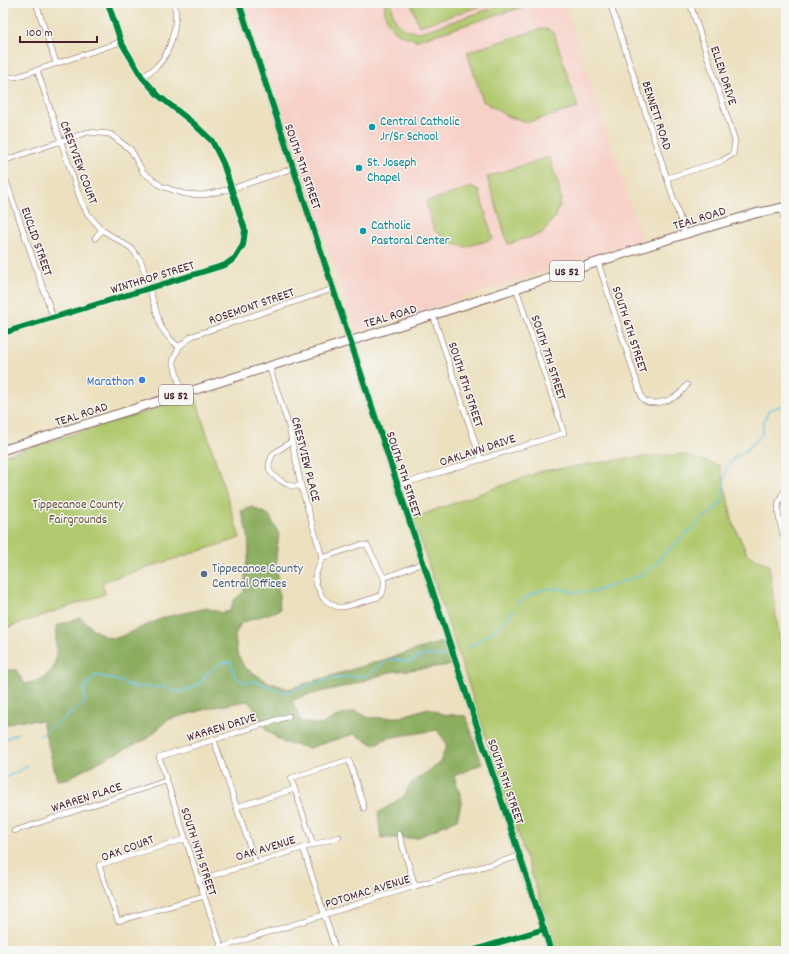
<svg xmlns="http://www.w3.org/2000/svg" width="789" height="954" viewBox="0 0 789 954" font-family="Dekko,sans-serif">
  <rect width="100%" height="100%" fill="#f6f6f2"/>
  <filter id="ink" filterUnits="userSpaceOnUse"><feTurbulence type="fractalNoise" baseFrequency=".025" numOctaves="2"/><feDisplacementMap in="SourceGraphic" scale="8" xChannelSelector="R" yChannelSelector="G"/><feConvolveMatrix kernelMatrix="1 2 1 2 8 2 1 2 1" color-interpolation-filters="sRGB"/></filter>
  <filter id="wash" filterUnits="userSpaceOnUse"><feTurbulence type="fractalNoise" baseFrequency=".012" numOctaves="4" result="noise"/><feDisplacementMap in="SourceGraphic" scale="16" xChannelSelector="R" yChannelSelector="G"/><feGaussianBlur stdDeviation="0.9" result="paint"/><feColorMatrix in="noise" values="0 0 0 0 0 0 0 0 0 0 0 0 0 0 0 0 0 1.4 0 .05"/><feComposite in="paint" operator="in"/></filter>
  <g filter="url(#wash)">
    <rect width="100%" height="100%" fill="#ece0bf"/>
    <!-- built -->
    <polygon fill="#f7d1c8" points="246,3 565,3 642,240 356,333"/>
    <!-- green -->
    <g fill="#b1c96e" stroke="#7e744c">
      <path d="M 385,3 L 392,3 C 390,22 406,35 424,31 L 499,6 L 505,3 L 521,3 L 522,7 L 415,41 L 415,39 C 396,37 382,22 385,3 Z"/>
      <polygon points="411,3 491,3 419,26"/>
      <polygon points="544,28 554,33 578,108 528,122 507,116 483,101 467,52"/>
      <polygon points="549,157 559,187 561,199 556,216 541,234 508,244 487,177"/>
      <polygon points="471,187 479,191 493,239 465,247 450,243 434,230 426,202"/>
      <polygon points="195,396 240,538 102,582 105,594 3,629 3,456"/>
      <polygon points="681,454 720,466 733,523 747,554 769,565 779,637 786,659 786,951 557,951 413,518 542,471 632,458"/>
    </g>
    <!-- forest -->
    <polygon fill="#8cad61" stroke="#6b6646" points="252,507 269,515 279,534 276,557 280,610 241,623 235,635 237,653 244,667 266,681 288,689 445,641 453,665 390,672 351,685 303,696 292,701 301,722 321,725 335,717 356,711 369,718 400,717 428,708 442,714 466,716 482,764 454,776 462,800 457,819 417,838 381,838 378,813 404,796 411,783 439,764 447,744 437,730 387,738 375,745 354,734 309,748 284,743 267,731 255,709 247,701 214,707 167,720 147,739 110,756 67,779 57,780 42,721 19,720 3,726 3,670 16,670 25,684 41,680 53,669 56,658 56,626 80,617 93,629 106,637 117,638 165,617 207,608 222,613 230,611 234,600 244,592 246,566 249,553 248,534 241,511"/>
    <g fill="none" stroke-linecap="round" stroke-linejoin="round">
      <!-- stream -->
      <g stroke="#61c3df" stroke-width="1.5">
        <polyline points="517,605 526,597 541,590 557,588 573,592 593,592 644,574 655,565 666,551 674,545 707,515 719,506 722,502 726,467 736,456 744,452 762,435 764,420 769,410 780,406 786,408"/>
        <path d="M 466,650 C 479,639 507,625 513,610"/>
        <polyline points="40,736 75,711 85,702 84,689 96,675 123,682 132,687 164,687 175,691 184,691 200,684 206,674 220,663 231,662 235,676 245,683 256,681 281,692 292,691 322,681 343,677 366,676 390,659 410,662 424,655 444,656"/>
        <polyline points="3,740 18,733"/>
        <polyline points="3,779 28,766"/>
      </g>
    </g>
  </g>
  <g filter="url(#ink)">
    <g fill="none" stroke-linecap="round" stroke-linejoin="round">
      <defs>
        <g id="street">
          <polyline points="36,3 56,63"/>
          <polyline points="610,3 685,234"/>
          <polyline points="37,70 81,201 88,214 102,230 131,248 141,261 161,327 170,339 179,347 173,361 182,393"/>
          <polyline points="3,77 16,77 121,42"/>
          <path d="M 142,77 C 147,74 153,70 157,66 C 171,53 179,21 174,3"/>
          <polyline points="3,161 88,132 110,134 131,150 143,172 161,186 185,194 203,195 231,189 294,168"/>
          <polyline points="3,172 53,317"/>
          <polyline points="667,178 722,161 733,154 735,141 690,3"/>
          <polyline points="781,208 786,226"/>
          <polyline points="95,238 102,230"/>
          <path d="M 598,262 L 642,398 C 649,408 669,401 678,395 C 681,393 684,389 687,385"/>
          <polyline points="433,315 481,460"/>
          <polyline points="3,333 225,265 235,258 243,245 245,230 223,163 212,141 193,123 159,96 142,77 121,42 108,3"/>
          <polyline points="179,347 192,336 333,289"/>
          <polyline points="269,366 289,427 301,486 320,550 322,558 315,576 316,584 323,598 328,602 337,607 344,607 378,597 382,594 384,587 384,578 423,563"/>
          <path d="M 292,441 L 273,454 C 266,467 268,473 280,480 C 287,485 292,487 301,486"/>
          <polyline points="397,486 564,433 516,288"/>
          <path d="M 784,537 C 780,521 772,503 786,490"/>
          <polyline points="322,558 360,545 367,545 384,578"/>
          <polyline points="214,740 255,862"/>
          <polyline points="236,807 295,789"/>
          <polyline points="14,831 166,781"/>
          <polyline points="399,834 415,886"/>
          <polyline points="185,839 99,865 118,921 204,896"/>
          <polyline points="313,844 291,778 349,760 364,808"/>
          <polyline points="303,848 336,951"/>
          <polyline points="198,880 339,837"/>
          <polyline points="222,947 415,886 520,856"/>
          <polyline points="223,951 204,896 159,757 289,716"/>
          <polyline points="471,951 544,929"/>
        </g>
        <polyline id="secondary" points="239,3 551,951"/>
        <polyline id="primary" points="3,450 433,315 685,234 757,213 786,207"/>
      </defs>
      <!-- street casing -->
      <use href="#street" stroke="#83635f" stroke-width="6"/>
      <!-- secondary casing -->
      <use href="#secondary" stroke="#83635f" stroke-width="8"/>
      <!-- primary casing -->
      <use href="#primary" stroke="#83635f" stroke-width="10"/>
      <!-- street -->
      <use href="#street" stroke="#fff" stroke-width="5"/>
      <!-- secondary -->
      <use href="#secondary" stroke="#fff" stroke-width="7"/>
      <!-- primary -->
      <use href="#primary" stroke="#fff" stroke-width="8"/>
      <defs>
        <g id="cycleway">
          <polyline points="239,3 551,951"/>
          <polyline points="3,333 225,265 235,258 243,245 245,230 223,163 212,141 193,123 159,96 142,77 121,42 108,3"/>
          <polyline points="471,951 544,929"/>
        </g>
      </defs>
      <!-- cycleway casing -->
      <use href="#cycleway" stroke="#f6f6f2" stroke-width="8"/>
      <!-- cycleway -->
      <use href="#cycleway" stroke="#00873e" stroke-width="6"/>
    </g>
  </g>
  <!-- markers -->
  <g fill="#0f9aa8" stroke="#f6f6f2" stroke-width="1.5">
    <circle cx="372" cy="127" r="4"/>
    <circle cx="359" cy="168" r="4"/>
    <circle cx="363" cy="231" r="4"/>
  </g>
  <circle fill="#3f7fe0" stroke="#f6f6f2" stroke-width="1.5" cx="142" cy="380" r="4"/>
  <circle fill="#5c6f8a" stroke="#f6f6f2" stroke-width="1.5" cx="204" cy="574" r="4"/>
  <g text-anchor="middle" stroke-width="3" stroke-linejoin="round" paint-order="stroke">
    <!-- shield labels -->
    <g fill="#f6f6f2" stroke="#7e6067" stroke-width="1">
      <rect x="550" y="261" width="34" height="20" rx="3"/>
      <rect x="159" y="385" width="34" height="20" rx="3"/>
    </g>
    <g font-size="12" font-weight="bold" fill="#4a1f2b">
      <text x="567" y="275">US 52</text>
      <text x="176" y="399">US 52</text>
    </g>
    <!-- street labels -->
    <g font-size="13" fill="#4a1f2b" stroke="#f6f6f2">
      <text transform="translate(725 75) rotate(72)" y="5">ELLEN DRIVE</text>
      <text transform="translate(658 115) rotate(72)" y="5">BENNETT ROAD</text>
      <text transform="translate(80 162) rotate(70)" y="5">CRESTVIEW COURT</text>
      <text transform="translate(304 166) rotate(71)" y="5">SOUTH 9TH STREET</text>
      <text transform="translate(699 217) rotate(-17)" y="5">TEAL ROAD</text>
      <text transform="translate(38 241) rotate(71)" y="5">EUCLID STREET</text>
      <text transform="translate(152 276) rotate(-17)" y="5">WINTHROP STREET</text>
      <text transform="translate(251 305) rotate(-19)" y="5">ROSEMONT STREET</text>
      <text transform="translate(390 315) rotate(-17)" y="5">TEAL ROAD</text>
      <text transform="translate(631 329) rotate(72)" y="5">SOUTH 6TH STREET</text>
      <text transform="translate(550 357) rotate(72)" y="5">SOUTH 7TH STREET</text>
      <text transform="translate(467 384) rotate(72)" y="5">SOUTH 8TH STREET</text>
      <text transform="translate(81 413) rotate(-18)" y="5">TEAL ROAD</text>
      <text transform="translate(477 449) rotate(-18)" y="5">OAKLAWN DRIVE</text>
      <text transform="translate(307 459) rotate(76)" y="5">CRESTVIEW PLACE</text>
      <text transform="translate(405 474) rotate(72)" y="5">SOUTH 9TH STREET</text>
      <text transform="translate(221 726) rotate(-17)" y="5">WARREN DRIVE</text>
      <text transform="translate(507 781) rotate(71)" y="5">SOUTH 9TH STREET</text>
      <text transform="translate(86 796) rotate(-18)" y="5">WARREN PLACE</text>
      <text transform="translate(127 847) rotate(-20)" y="5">OAK COURT</text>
      <text transform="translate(265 847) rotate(-17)" y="5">OAK AVENUE</text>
      <text transform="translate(200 851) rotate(72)" y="5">SOUTH 14TH STREET</text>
      <text transform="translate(367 890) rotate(-17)" y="5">POTOMAC AVENUE</text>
    </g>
    <!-- culture labels -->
    <g font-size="13" fill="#0d838f" stroke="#f6f6f2" text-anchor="start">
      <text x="380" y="125">Central Catholic<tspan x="380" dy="15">Jr/Sr School</tspan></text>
      <text x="367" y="166">St. Joseph<tspan x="367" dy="15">Chapel</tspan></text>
      <text x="371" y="229">Catholic<tspan x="371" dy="15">Pastoral Center</tspan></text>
    </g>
    <!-- shop labels -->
    <g font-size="13" fill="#366cbe" stroke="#f6f6f2" text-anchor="end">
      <text x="134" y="385">Marathon</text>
    </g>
    <!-- park labels -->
    <g font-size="13" fill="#69523f" stroke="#f6f6f2">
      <text x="78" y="508">Tippecanoe County<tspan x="78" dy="15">Fairgrounds</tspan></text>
    </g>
    <!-- service labels -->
    <g font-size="13" fill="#4e5e75" stroke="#f6f6f2" text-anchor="start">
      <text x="212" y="572">Tippecanoe County<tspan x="212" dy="15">Central Offices</tspan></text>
    </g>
  </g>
  <!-- margin -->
  <rect width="789" height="954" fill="none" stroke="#f6f6f2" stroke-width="16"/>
  <!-- scale -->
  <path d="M20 36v6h77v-6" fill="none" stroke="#4a1f2b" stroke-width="2"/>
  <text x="26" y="36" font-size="12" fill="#4a1f2b" stroke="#f6f6f2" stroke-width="3" paint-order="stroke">100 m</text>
</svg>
